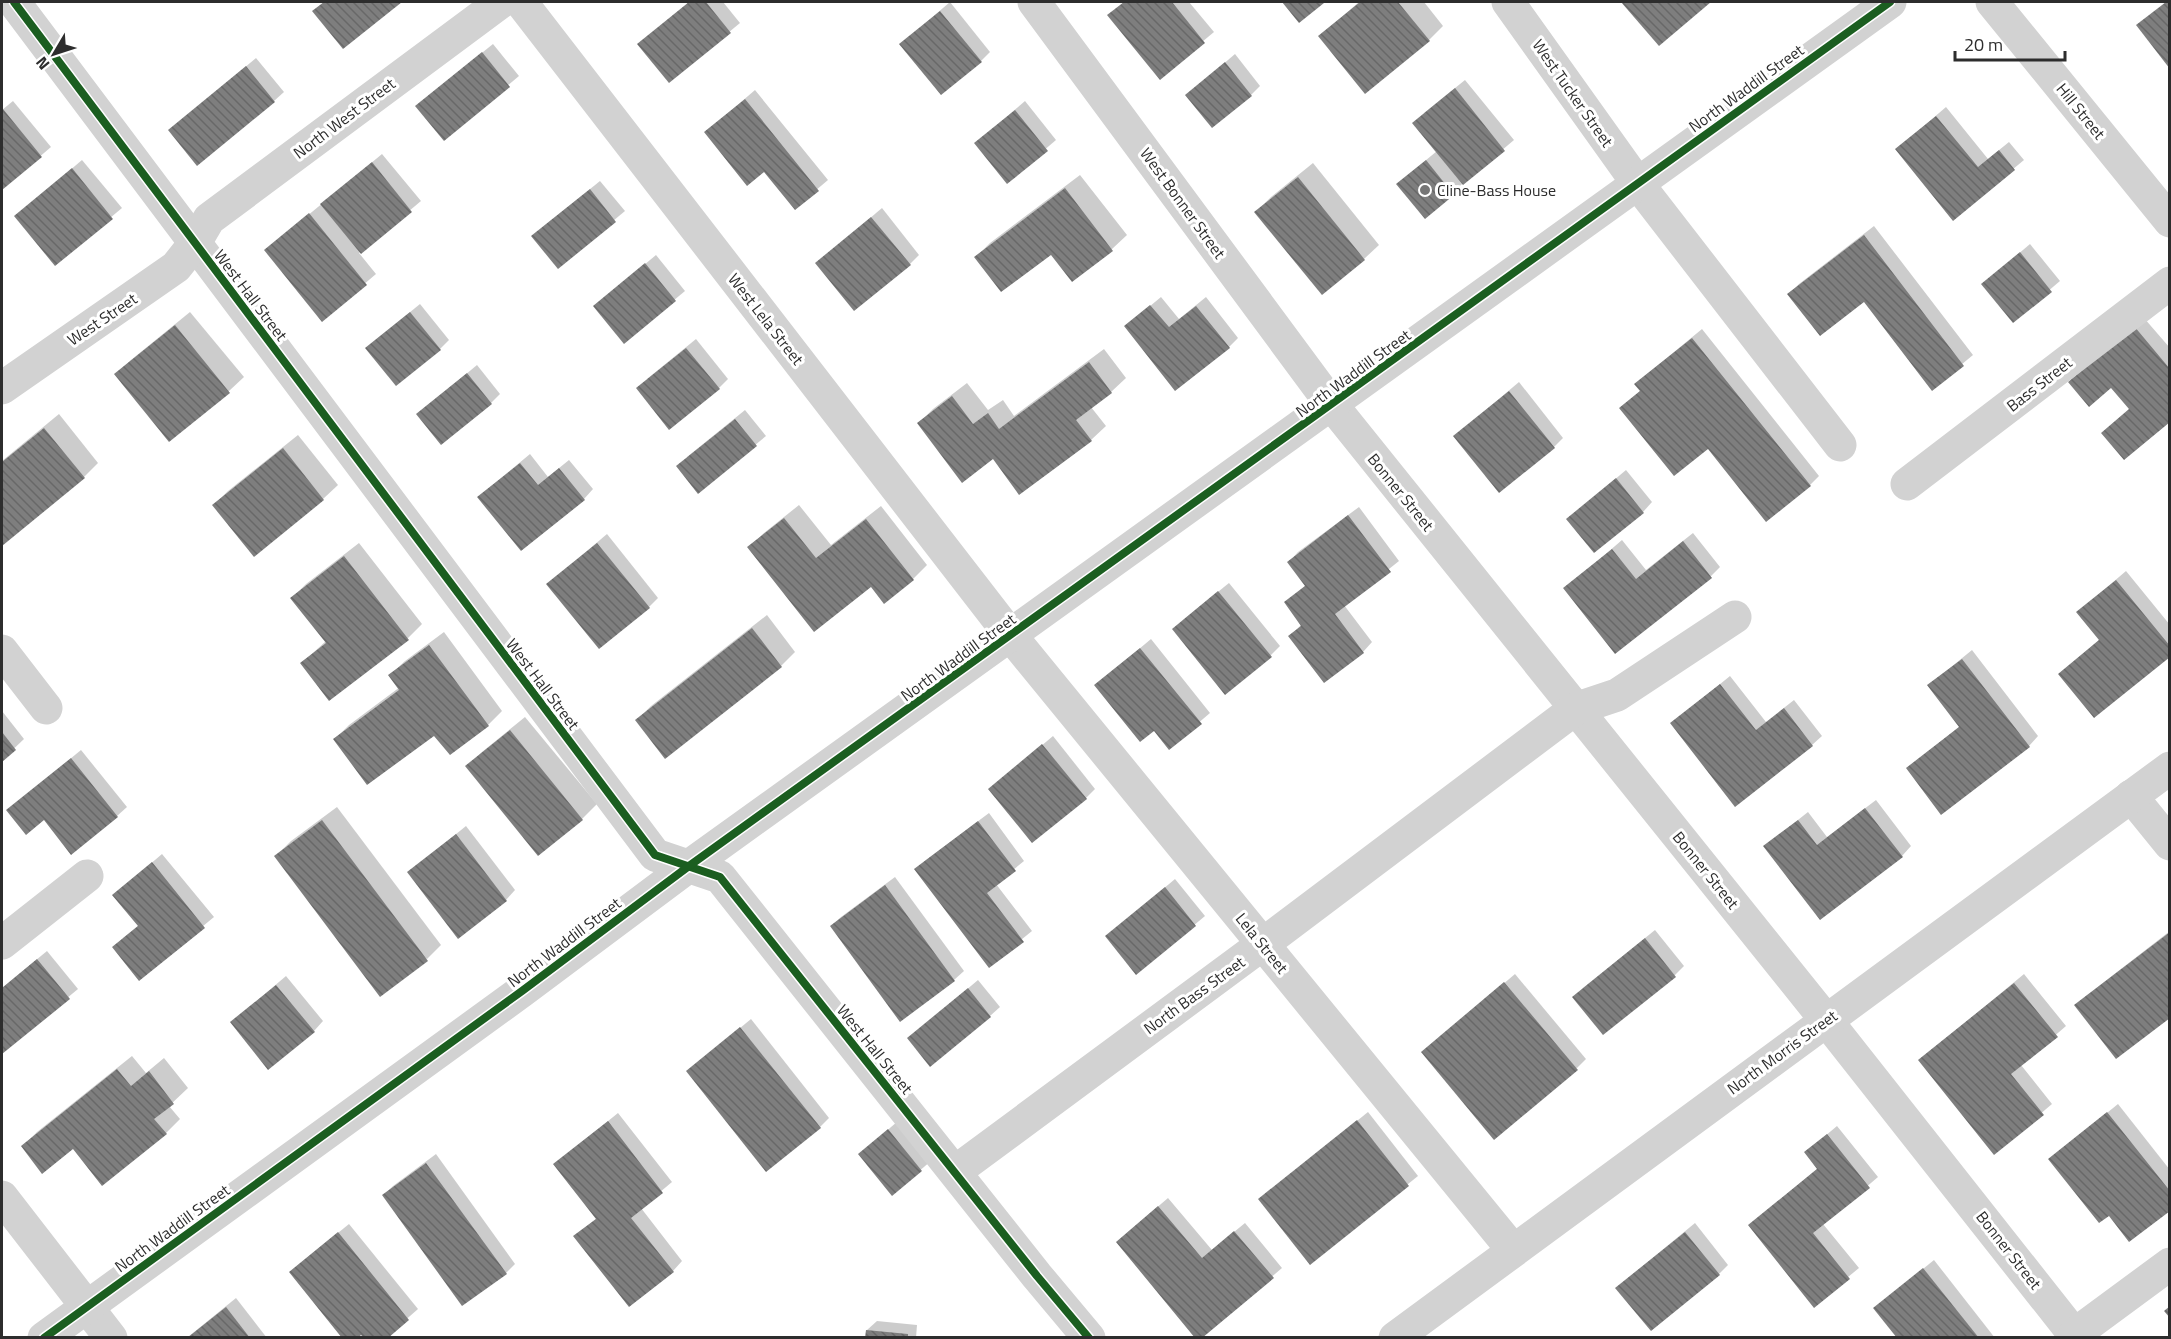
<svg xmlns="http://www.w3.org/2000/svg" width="2171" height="1339" viewBox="0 0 2171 1339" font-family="'Titillium Web',sans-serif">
  <defs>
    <pattern id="building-back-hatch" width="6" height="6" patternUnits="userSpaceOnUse" patternTransform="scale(1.5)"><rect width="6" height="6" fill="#7e7e7e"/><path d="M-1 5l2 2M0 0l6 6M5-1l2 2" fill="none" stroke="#686868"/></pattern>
  </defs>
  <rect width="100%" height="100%" fill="#fff"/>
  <!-- shadow -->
  <g fill="#0003">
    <polygon points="324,2 399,2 343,47 314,11"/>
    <polygon points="689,2 723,2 740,23 670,81 639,44"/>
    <polygon points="950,2 990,52 981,61 901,44"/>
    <polygon points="1124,2 1189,2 1214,32 1160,77 1110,15"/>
    <polygon points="1284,2 1323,2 1299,21"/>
    <polygon points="1359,2 1424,2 1443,26 1429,40 1365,92 1320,36"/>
    <polygon points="1622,2 1709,2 1659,44"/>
    <polygon points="493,44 519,76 444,139 427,97"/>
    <polygon points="1235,54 1260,86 1251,95 1187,95"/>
    <polygon points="256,58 284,92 274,101 170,130"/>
    <polygon points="1465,80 1514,140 1462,184 1453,194 1408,175 1437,151 1424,113"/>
    <polygon points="755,90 828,180 795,208 764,170 706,132"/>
    <polygon points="13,101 51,147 2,189 2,110"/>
    <polygon points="1025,101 1056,140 1007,182 976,143"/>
    <polygon points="1946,107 1988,159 2009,142 2024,160 1953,219 1897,149"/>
    <polygon points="382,154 421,201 359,253 376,274 322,320 266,250"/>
    <polygon points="82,160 122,208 55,264 16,216"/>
    <polygon points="1313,163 1379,245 1364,259 1256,212 1271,197"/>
    <polygon points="1080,175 1127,235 1112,249 1072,280 1051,253 976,257 990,243"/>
    <polygon points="600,181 625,211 558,267 543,227"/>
    <polygon points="882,208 919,255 910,264 817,263"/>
    <polygon points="1874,226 1973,355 1932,389 1864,300 1789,294 1799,284"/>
    <polygon points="2030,244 2060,281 2013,321 1983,284"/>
    <polygon points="656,255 685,291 624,342 595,306"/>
    <polygon points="1161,297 1179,319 1206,297 1238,338 1229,347 1126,326"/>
    <polygon points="420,304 449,340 440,349 377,339"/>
    <polygon points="190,312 244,377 229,391 170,440 116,374 131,360"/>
    <polygon points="2144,318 2170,348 2170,420 2131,408 2112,386 2070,382"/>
    <polygon points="1702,329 1819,476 1810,485 1709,447 1621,408 1641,390 1646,375"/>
    <polygon points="696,339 728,379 719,388 647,379"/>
    <polygon points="1104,349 1126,378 1111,392 1091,407 1106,426 1091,440 993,457 919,423 933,409 967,383 988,410 1003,400 1014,416"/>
    <polygon points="477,365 500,394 491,403 418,414"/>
    <polygon points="1519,382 1563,438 1554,447 1455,436"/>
    <polygon points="745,410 766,436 698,492 687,457"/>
    <polygon points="59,414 98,463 84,477 2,544 2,461"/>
    <polygon points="298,435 338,485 323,499 254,555 214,505 228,491"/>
    <polygon points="530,454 548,477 569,460 593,489 584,499 489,488"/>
    <polygon points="1626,470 1652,502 1643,512 1568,519"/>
    <polygon points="799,505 831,545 881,506 927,565 913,579 871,585 749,547 764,533"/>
    <polygon points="1359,507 1399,561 1344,605 1372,642 1363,652 1290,636 1302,624 1286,603 1306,585 1289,562 1298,552"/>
    <polygon points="1693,533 1720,567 1711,576 1565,589 1622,540 1646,570"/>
    <polygon points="607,534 658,598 649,607 548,584"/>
    <polygon points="359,543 422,624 408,638 302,663 326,641 292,598 306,584"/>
    <polygon points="2126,571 2170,625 2170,655 2060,674 2100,639 2078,612"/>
    <polygon points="1229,583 1280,646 1270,656 1183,620"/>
    <polygon points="767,615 795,652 781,666 665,756 637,720 651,706"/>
    <polygon points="444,632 502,711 488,725 435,734 335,739 349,725 400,687 390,675 405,661"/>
    <polygon points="1151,639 1210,713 1169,748 1154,729 1096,685"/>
    <polygon points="1972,650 2038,736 2029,746 1908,768 1960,726 1929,685"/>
    <polygon points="1730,676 1766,722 1794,700 1822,736 1812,745 1672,723"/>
    <polygon points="2,711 24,739 2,760"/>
    <polygon points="525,717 597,804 582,819 538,854 467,766 482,752"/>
    <polygon points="1053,736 1095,789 1086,798 990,789"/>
    <polygon points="81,750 127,807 117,816 44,818 8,810"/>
    <polygon points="1876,800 1911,846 1902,856 1765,846 1808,812 1827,837"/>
    <polygon points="337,807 441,945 427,959 276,856 291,841"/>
    <polygon points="989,813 1024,861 996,884 1032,931 989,966 916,869 926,860"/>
    <polygon points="466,826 515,890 506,900 409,872"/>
    <polygon points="162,854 214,917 139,979 123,938 139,925 114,895"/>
    <polygon points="895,877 964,971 954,980 831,926 841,917"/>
    <polygon points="1175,879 1205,916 1137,973 1107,936"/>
    <polygon points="1655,930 1684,966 1675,975 1583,988"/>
    <polygon points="2170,931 2170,1016 2076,1005 2086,996"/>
    <polygon points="47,951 78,989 2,1052 2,988"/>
    <polygon points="1515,974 1586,1059 1577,1068 1423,1052"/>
    <polygon points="2024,974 2066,1026 2021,1065 2052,1104 1994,1153 1920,1060"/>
    <polygon points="286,976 323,1021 314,1031 232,1022"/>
    <polygon points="978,980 1000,1007 990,1016 909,1038"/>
    <polygon points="751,1019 829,1118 820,1127 688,1071"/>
    <polygon points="132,1056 146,1073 164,1058 188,1088 169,1106 180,1119 166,1133 73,1147 23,1146 37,1132"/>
    <polygon points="2118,1104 2170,1170 2170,1209 2050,1159"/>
    <polygon points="1368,1112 1418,1176 1310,1263 1260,1199"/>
    <polygon points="618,1113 672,1182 641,1208 682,1261 673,1271 575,1236 597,1218 555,1164"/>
    <polygon points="898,1121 931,1161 892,1194 860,1154"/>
    <polygon points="1837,1126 1878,1177 1823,1224 1859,1268 1814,1305 1750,1225 1818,1168 1806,1152"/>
    <polygon points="436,1154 515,1264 506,1273 384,1195 393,1186"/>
    <polygon points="1168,1198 1212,1250 1245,1223 1282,1268 1200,1338 1127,1233"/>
    <polygon points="1695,1223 1728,1265 1719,1274 1627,1279"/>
    <polygon points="349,1224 418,1309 385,1338 362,1332 301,1263"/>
    <polygon points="1934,1260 1995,1338 1899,1338 1875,1308"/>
    <polygon points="236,1298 267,1338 187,1338 188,1337"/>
    <polygon points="877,1321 917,1325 916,1338 867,1338 867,1330"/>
  </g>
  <!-- building -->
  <g fill="url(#building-back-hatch)">
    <polygon points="324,2 402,2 343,49 312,11"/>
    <polygon points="689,2 706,2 731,33 669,83 637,44"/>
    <polygon points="1124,2 1172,2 1205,43 1160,80 1107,15"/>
    <polygon points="1282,2 1322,2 1324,3 1299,23"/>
    <polygon points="1360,2 1398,2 1430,41 1365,94 1318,36"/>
    <polygon points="1621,2 1711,2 1659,46"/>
    <polygon points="2166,2 2170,2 2170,69 2136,25"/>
    <polygon points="940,11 982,62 941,95 899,44"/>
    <polygon points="482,52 510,87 444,141 415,106"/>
    <polygon points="1225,62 1252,96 1212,128 1185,95"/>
    <polygon points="246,66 275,102 197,166 168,130"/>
    <polygon points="1455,88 1505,151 1463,185 1412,123"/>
    <polygon points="745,99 819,191 795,210 764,172 747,186 704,132"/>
    <polygon points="3,109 42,157 2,190 2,110"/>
    <polygon points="1015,110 1048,151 1007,184 974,143"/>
    <polygon points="1936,116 1978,167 1999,150 2015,170 1953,221 1895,149"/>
    <polygon points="1426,160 1454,195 1425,219 1396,184"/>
    <polygon points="372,162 412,212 361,254 320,204"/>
    <polygon points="72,168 113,219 55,266 14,216"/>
    <polygon points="1298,177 1365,260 1322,295 1254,212"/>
    <polygon points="1065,188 1113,251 1072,282 1051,255 1001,292 974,257"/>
    <polygon points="590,189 616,222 558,269 531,236"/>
    <polygon points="309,213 367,285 322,322 264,250"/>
    <polygon points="871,217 911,265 854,311 815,263"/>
    <polygon points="1864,235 1964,366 1932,391 1864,302 1820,336 1787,294"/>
    <polygon points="2020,252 2052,292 2013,323 1981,284"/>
    <polygon points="645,263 676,301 624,344 593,306"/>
    <polygon points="1150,305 1169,327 1196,306 1230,348 1175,391 1124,326"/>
    <polygon points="410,312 441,350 396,386 365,348"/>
    <polygon points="175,325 230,393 169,442 114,374"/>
    <polygon points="2134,326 2170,369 2170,422 2124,460 2101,433 2129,409 2111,388 2089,407 2068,382"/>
    <polygon points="1692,338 1811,486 1766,522 1708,449 1674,476 1619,408 1640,391 1634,384"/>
    <polygon points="686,348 720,389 669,430 636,388"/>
    <polygon points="1089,362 1112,393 1076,420 1092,441 1019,495 993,459 962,483 917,423 952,396 973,424 988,413 999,429"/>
    <polygon points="467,373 492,404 441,445 416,414"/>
    <polygon points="1509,391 1555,448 1499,493 1453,436"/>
    <polygon points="735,419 757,446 698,494 676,466"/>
    <polygon points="44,428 85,478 2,546 2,462"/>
    <polygon points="283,448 324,500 254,557 212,505"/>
    <polygon points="520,463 538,485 559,468 585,500 521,551 477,497"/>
    <polygon points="1616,478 1644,513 1594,553 1566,519"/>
    <polygon points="1348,515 1391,572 1335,614 1364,653 1324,683 1288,636 1301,626 1284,602 1305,586 1287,562"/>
    <polygon points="784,518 816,558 866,519 914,580 884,604 871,587 814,632 747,547"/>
    <polygon points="1683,541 1712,578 1615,654 1563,588 1612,549 1636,579"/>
    <polygon points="597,543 650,608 599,649 546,584"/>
    <polygon points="344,556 409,640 329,701 300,663 326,643 290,598"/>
    <polygon points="2116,580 2170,646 2170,657 2094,718 2058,674 2099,640 2076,612"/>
    <polygon points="1218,591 1272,657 1225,695 1172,629"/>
    <polygon points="752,628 782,667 665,759 635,720"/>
    <polygon points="429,645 489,726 450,755 434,736 367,785 333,739 399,690 388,675"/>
    <polygon points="1140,648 1202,724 1169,750 1154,731 1140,742 1094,685"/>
    <polygon points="1962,659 2030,747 1941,815 1906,768 1959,727 1927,685"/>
    <polygon points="1720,684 1756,730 1784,708 1813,746 1735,807 1670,723"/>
    <polygon points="510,730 583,820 538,856 465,766"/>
    <polygon points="2,732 16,750 2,762"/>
    <polygon points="1042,744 1087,799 1032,843 988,789"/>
    <polygon points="71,758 118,817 71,855 44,820 26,835 6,810"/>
    <polygon points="1865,808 1903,857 1820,920 1763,846 1798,820 1817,845"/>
    <polygon points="322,820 428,961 380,997 274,856"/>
    <polygon points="978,821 1016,871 987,893 1024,942 989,968 914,869"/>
    <polygon points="456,834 507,901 458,939 407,872"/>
    <polygon points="152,862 205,928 139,981 112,947 138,926 112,895"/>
    <polygon points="885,885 955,981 900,1022 830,926"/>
    <polygon points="1165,887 1196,926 1136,975 1105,936"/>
    <polygon points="2170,932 2170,1018 2116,1059 2074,1005"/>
    <polygon points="1645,938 1676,977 1603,1035 1572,997"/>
    <polygon points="37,959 70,999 2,1054 2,988"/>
    <polygon points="1504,982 1578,1070 1494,1140 1421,1052"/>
    <polygon points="2014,983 2058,1037 2011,1074 2044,1115 1994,1155 1918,1060"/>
    <polygon points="276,985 315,1032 268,1070 230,1022"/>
    <polygon points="968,988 991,1017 930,1067 907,1038"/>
    <polygon points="740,1027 821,1128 766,1172 686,1071"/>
    <polygon points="117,1069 131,1086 149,1071 174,1104 154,1119 167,1134 102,1186 73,1149 42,1174 21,1146"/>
    <polygon points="2107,1112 2170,1191 2170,1211 2129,1242 2109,1216 2099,1223 2048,1159"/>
    <polygon points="1357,1120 1409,1186 1310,1265 1258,1199"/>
    <polygon points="608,1121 663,1193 631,1218 674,1272 629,1307 573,1236 596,1219 553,1164"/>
    <polygon points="888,1129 922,1171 892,1196 858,1154"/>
    <polygon points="1827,1134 1870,1188 1813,1233 1850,1279 1814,1308 1748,1225 1817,1169 1804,1152"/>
    <polygon points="426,1163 507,1274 462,1306 382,1195"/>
    <polygon points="1158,1206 1202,1258 1234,1231 1274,1278 1202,1338 1195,1338 1116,1242"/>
    <polygon points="338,1232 409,1320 388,1338 364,1338 361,1335 358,1338 342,1338 289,1272"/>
    <polygon points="1685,1232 1720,1275 1651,1331 1615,1288"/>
    <polygon points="1923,1268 1979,1338 1897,1338 1873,1308"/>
    <polygon points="2170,1306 2170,1318 2164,1311"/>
    <polygon points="226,1307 250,1338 187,1338"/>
    <polygon points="866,1330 908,1334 908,1338 865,1338"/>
  </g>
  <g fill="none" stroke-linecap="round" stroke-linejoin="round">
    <!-- minor -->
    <g stroke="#d2d2d2" stroke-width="33">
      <polyline points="14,2 655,855 720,877 1037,1276 1089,1338"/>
      <polyline points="521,2 1011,636 1513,1250"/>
      <polyline points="1034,2 1332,405 1826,1020 2077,1338"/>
      <polyline points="1508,2 1638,184 1840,445"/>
      <polyline points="1992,2 2170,221"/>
      <polyline points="2,388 176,267 195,243 209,219 501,2"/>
      <polyline points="1907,484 2170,283"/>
      <polyline points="2,651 46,708"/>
      <polyline points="2131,796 2170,844"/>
      <polyline points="2,943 87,876"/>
      <polyline points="956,1171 1263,944 1575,709 1617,695 1735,617"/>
      <polyline points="2,1197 111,1338"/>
      <polyline points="2075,1334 2170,1264"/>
      <polyline points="44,1338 522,991 689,866 1890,2"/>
      <polyline points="1395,1338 2170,768"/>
    </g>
    <defs>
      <g id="cycleway">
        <polyline points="14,2 655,855 720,877 1037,1276 1089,1338"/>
        <polyline points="44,1338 522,991 689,866 1890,2"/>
      </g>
    </defs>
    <!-- cycleway casing -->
    <use href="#cycleway" stroke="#fff" stroke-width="11"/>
    <!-- cycleway -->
    <use href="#cycleway" stroke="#1b5e20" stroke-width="8"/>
  </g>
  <!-- markers -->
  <circle fill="#767676" stroke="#fff" stroke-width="2" cx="1425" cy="190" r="6"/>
  <g text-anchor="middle" stroke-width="6" stroke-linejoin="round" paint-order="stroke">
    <!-- street labels -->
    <g font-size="16" fill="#2d2d2d" stroke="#fff">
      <text transform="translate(1746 88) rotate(-36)" y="6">North Waddill Street</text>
      <text transform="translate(1573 93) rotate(55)" y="6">West Tucker Street</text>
      <text transform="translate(2081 111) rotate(51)" y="6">Hill Street</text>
      <text transform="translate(344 118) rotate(-37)" y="6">North West Street</text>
      <text transform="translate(1183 203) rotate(54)" y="6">West Bonner Street</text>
      <text transform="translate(251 295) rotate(53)" y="6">West Hall Street</text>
      <text transform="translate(102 319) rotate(-34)" y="6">West Street</text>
      <text transform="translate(766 319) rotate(52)" y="6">West Lela Street</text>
      <text transform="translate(1353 373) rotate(-36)" y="6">North Waddill Street</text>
      <text transform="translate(2039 384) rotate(-38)" y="6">Bass Street</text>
      <text transform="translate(1401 492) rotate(51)" y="6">Bonner Street</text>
      <text transform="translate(958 657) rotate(-36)" y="6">North Waddill Street</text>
      <text transform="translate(543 684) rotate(53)" y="6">West Hall Street</text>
      <text transform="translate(1706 870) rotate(51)" y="6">Bonner Street</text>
      <text transform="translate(564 942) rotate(-37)" y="6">North Waddill Street</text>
      <text transform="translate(1262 943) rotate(51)" y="6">Lela Street</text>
      <text transform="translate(1194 995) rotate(-36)" y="6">North Bass Street</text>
      <text transform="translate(875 1049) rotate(51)" y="6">West Hall Street</text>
      <text transform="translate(1782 1052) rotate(-36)" y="6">North Morris Street</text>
      <text transform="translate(172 1228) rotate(-36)" y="6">North Waddill Street</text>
      <text transform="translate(2009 1250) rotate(52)" y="6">Bonner Street</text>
    </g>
    <!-- poi labels -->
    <g font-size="16" fill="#2d2d2d" stroke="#fff" text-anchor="start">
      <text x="1437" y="196">Cline-Bass House</text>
    </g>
  </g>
  <!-- border -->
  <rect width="2171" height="1339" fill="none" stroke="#2d2d2d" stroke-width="6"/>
  <!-- north arrow -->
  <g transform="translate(54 54) rotate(231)" stroke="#ffffff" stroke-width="4.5" paint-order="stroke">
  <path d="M0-4.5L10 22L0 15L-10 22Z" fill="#2d2d2d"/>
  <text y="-9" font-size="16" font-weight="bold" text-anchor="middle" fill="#2d2d2d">N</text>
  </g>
  <!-- scale -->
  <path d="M1955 51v9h110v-9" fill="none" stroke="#2d2d2d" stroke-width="3"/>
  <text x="1964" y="51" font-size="18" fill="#2d2d2d" stroke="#ffffff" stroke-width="4.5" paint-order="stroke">20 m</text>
</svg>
